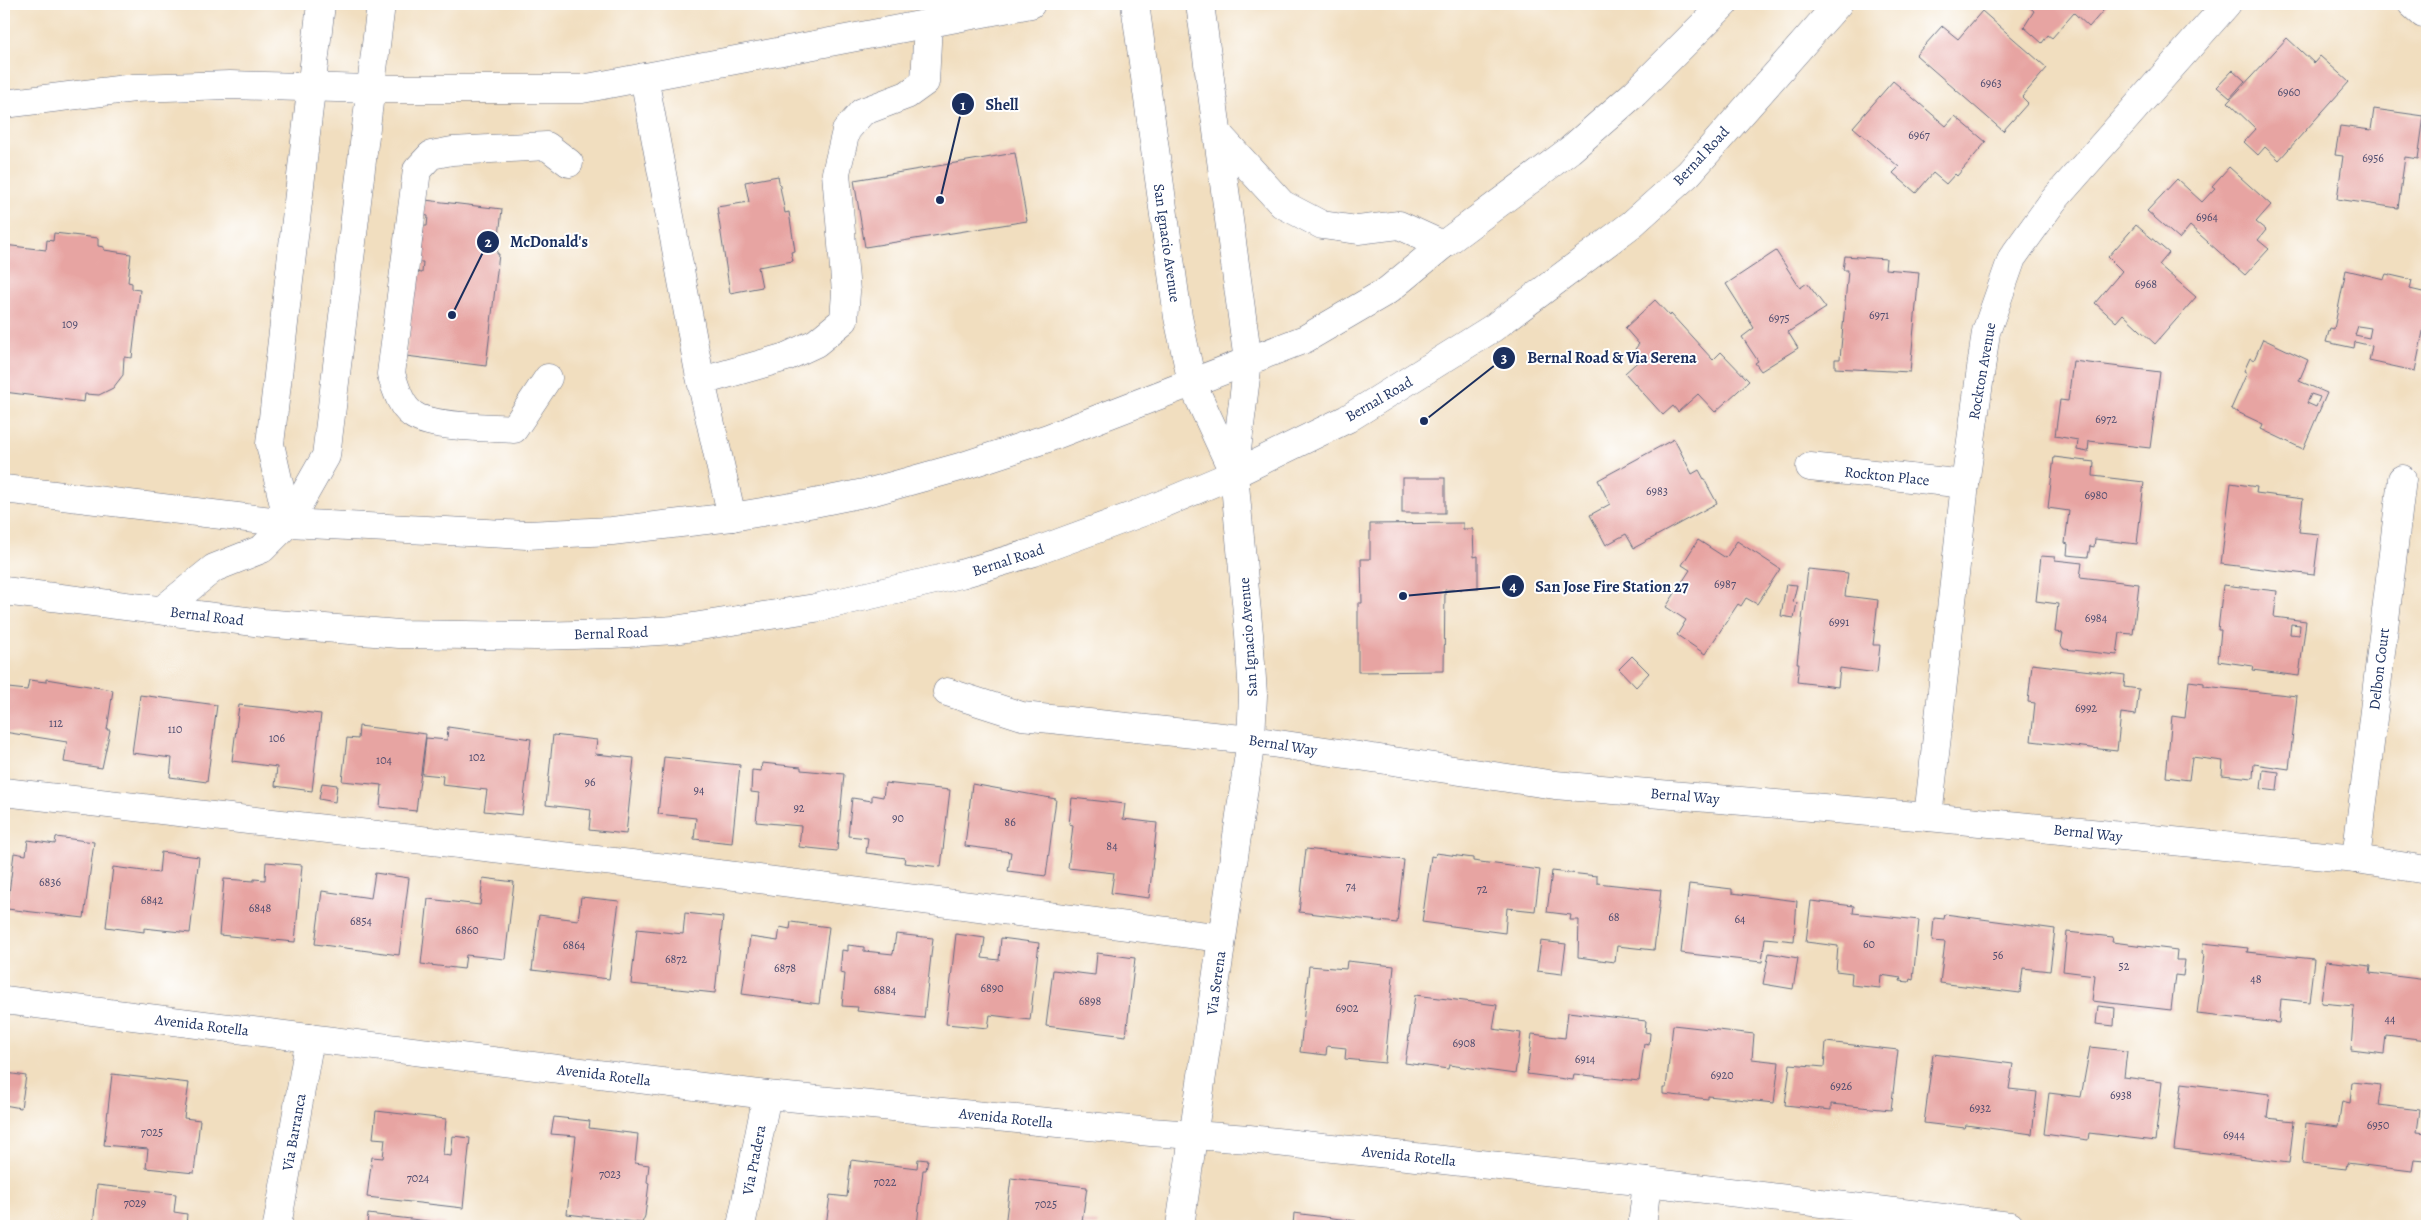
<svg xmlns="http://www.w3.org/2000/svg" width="2431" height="1230" viewBox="0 0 2431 1230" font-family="Alegreya,serif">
  <rect width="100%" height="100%" fill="#fff"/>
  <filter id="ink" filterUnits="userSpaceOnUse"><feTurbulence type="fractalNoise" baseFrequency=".02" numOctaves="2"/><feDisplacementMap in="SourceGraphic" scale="10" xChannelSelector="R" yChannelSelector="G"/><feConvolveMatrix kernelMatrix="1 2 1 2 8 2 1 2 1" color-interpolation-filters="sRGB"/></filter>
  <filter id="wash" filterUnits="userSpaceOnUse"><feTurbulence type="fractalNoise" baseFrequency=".0096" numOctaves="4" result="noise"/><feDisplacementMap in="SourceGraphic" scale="20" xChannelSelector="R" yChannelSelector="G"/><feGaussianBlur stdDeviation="1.12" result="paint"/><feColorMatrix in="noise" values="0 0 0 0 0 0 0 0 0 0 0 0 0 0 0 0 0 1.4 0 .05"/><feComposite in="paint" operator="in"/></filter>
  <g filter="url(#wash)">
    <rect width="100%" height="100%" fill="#f1debf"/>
    <g id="blocks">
      <!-- building -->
      <g fill="#e7a4a2" fill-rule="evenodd">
        <polygon points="2026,4 2109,4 2089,27 2074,13 2052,38 2048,35 2042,43 2024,27 2034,11"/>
        <polygon points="1982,11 2047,68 2022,97 2028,103 2003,131 1916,55 1942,26 1958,39"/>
        <polygon points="2287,38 2314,63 2320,56 2349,82 2279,160 2265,147 2258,155 2244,142 2256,129 2228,102"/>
        <polygon points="2233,70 2245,81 2230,98 2217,87"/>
        <polygon points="1893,81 1946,126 1955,116 1986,142 1957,176 1955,174 1946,184 1933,173 1916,193 1893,173 1899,167 1853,127"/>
        <polygon points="2374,109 2424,116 2418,159 2405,157 2398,208 2337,199 2343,156 2335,155 2340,126 2371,130"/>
        <polygon points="1015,153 1027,221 865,247 854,180"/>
        <polygon points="2229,167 2271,205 2256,222 2266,230 2258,240 2269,249 2245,275 2190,226 2179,239 2147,211 2177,179 2202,202 2215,188 2212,186"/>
        <polygon points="778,176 785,213 789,212 795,251 791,252 793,261 758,267 762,287 730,293 717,207 749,202 745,182"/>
        <polygon points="425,200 502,209 497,254 499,254 486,366 406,356 416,272 422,273 423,262 419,262 424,226 427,226 428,216 423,215"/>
        <polygon points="2136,225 2169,253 2159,265 2196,297 2155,344 2123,314 2116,322 2095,303 2122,271 2108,257"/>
        <polygon points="54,233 98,238 98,246 104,247 104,250 131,254 128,282 132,283 132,289 140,290 132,358 124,357 123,375 113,388 99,395 85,394 84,402 4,392 4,245 46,250 47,240 53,241"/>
        <polygon points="1776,251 1800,288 1807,283 1826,308 1788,332 1798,348 1761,371 1755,363 1758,361 1742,337 1754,328 1726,284"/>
        <polygon points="1845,256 1886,259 1885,269 1919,272 1910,372 1835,368 1835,359 1840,359 1848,270 1843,270"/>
        <path d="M 2346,270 L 2384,279 L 2386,274 L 2412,280 L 2410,289 L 2427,293 L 2427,312 L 2415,371 L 2369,361 L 2372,346 L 2355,342 L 2354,348 L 2326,342 L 2330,328 L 2334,329 ZM 2358,326 L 2371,328 L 2369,338 L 2355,335 Z"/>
        <polygon points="1655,300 1670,316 1671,314 1713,360 1721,352 1749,381 1715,412 1698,394 1678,412 1673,406 1663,415 1625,373 1643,357 1635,349 1639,344 1625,328"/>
        <path d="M 2263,339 L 2308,360 L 2299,381 L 2327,393 L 2303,449 L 2261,429 L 2263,424 L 2231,409 L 2247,373 L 2244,371 L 2250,358 L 2254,360 ZM 2311,394 L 2320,397 L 2316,407 L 2307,403 Z"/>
        <polygon points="2073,361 2160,372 2150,448 2089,441 2088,452 2077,450 2078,440 2055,436 2060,400 2068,401"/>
        <polygon points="1674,439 1692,474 1699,470 1717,503 1634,548 1626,534 1606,545 1590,515 1610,504 1598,480"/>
        <polygon points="2054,457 2094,462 2093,476 2144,482 2137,544 2095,539 2094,547 2090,546 2088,557 2067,555 2068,544 2065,543 2069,511 2048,508"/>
        <rect x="1402" y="478" width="43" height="35"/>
        <polygon points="2231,483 2257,487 2256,493 2303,499 2299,532 2319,534 2314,575 2221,564"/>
        <polygon points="1463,523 1463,529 1473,529 1474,557 1478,556 1478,589 1445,590 1444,671 1358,672 1358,603 1362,603 1361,559 1370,559 1370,524"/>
        <polygon points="1698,540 1726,558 1737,541 1780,569 1757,604 1746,598 1741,606 1738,604 1705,654 1677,635 1686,620 1666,607 1690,570 1682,565"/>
        <polygon points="2041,556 2055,557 2055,560 2082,563 2080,577 2139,584 2133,634 2120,633 2117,655 2064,649 2061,645 2063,633 2055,632 2058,604 2036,601"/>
        <polygon points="1808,569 1848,573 1845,596 1878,600 1873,645 1880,645 1877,673 1840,668 1838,687 1797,682 1799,663 1797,663"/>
        <polygon points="1786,584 1797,585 1793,602 1797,603 1794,618 1781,616"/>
        <path d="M 2223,585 L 2277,591 L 2274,617 L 2306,621 L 2299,676 L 2252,670 L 2253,666 L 2218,661 L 2221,630 L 2218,630 ZM 2291,624 L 2300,625 L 2299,635 L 2290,634 Z"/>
        <polygon points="1632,656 1649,673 1636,687 1619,669"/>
        <polygon points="2032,664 2125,675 2124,687 2139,689 2136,715 2121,713 2117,751 2031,741 2035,703 2028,702"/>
        <polygon points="46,679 113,690 107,730 110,730 102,768 64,762 67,742 4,732 8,688 27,690 29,680 46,682"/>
        <polygon points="2189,681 2204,683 2204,686 2297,696 2289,769 2254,764 2253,778 2222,775 2223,761 2192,757 2189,780 2166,777 2172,716 2185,718"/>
        <polygon points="140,695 217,705 207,782 170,777 172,758 132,753"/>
        <polygon points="239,705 321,714 312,791 275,786 277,767 232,761"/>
        <polygon points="359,726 426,734 416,811 380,807 382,785 342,781 347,738 358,739"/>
        <polygon points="448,727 531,739 522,815 484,811 487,790 442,785 443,776 422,774 426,738 447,740"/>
        <polygon points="553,735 597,740 595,754 634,758 626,834 589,830 591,810 546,805"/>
        <polygon points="664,757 740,765 732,843 694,839 696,818 658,814"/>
        <polygon points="762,763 801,767 801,770 844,774 837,851 799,847 801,826 756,822 759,793 751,792 752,770 761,771"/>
        <polygon points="2263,770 2279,772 2277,791 2261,789"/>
        <polygon points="322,783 337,785 335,802 319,799"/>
        <polygon points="885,783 950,790 941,867 904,863 905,858 866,853 868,838 848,836 852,798 872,801 872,795 883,797"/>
        <polygon points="972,784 1056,799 1046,876 1008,871 1011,852 965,846"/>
        <polygon points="1072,798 1125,804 1123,819 1157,823 1149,898 1111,893 1114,873 1068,868 1073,825 1069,824"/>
        <polygon points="56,837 94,842 84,918 7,909 14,853 26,855 28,840 55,844"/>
        <polygon points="1306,849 1404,860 1397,923 1299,912"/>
        <polygon points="161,852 199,857 190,933 144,928 144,932 106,927 113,867 159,873"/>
        <polygon points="1436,853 1473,858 1473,861 1540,870 1535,911 1507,908 1505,933 1422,922 1431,856 1435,857"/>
        <polygon points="266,862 302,865 295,942 219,935 224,879 254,881 254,879 265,880"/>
        <polygon points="1552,871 1597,876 1597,883 1661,890 1654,950 1617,946 1615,962 1578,957 1579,920 1570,920 1571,915 1547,912"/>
        <polygon points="375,873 409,878 399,955 315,944 322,891 371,898"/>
        <polygon points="483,878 514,882 505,959 466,955 464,969 421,964 428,899 480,905"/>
        <polygon points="1689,884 1732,889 1732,893 1797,901 1794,941 1765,938 1762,962 1681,953"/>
        <polygon points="581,897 619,901 609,979 532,970 539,915 578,920"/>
        <polygon points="1811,901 1854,906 1853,913 1919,920 1913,980 1910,979 1909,982 1900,981 1901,978 1881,975 1880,988 1851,985 1852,973 1836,971 1838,946 1806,942"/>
        <polygon points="685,913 723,917 715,993 631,984 637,929 683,934"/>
        <polygon points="1945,914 2055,929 2050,971 2023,968 2020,993 1940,983 1945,942 1932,941 1934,918 1944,919"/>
        <polygon points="791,922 829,927 819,1004 742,994 750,937 778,941 780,927 790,929"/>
        <polygon points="2067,932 2113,937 2112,942 2177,950 2176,960 2185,960 2183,976 2175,975 2171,1010 2092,1001 2095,975 2063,971"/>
        <polygon points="896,934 933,938 924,1018 857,1011 858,1007 842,1006 845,974 840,973 842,950 848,951 848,945 864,947 864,951 893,954"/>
        <polygon points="956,934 985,938 982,958 999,960 1001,938 1039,943 1030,1020 990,1015 988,1028 946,1024"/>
        <polygon points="1541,941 1566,944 1562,974 1537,971"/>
        <polygon points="2203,943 2248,948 2247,952 2314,959 2309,1002 2281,999 2279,1023 2197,1014 2204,954 2202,953"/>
        <polygon points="1097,953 1135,958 1126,1036 1046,1026 1053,970 1095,975"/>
        <polygon points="1769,953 1798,958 1793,989 1763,984"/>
        <polygon points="1347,961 1394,966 1385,1063 1345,1059 1346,1048 1327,1046 1326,1055 1300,1052 1309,966 1346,969"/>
        <polygon points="2326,961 2371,966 2370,973 2427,980 2427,1040 2386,1035 2384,1054 2351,1050 2354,1006 2321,1003"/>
        <polygon points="1415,995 1497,1005 1493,1029 1521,1033 1515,1074 1449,1065 1448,1069 1405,1063"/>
        <polygon points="2098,1006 2115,1008 2114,1026 2096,1024"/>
        <polygon points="1568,1012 1646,1021 1645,1032 1650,1033 1649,1045 1644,1044 1639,1081 1574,1074 1573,1080 1527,1074 1532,1034 1565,1038"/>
        <polygon points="1673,1025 1754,1034 1752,1059 1779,1062 1774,1103 1708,1096 1708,1099 1663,1094 1663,1088 1666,1088"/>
        <polygon points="1826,1042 1898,1050 1891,1110 1831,1104 1831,1110 1785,1105 1790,1064 1824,1067"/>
        <polygon points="2090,1047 2127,1051 2124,1077 2162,1082 2155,1141 2089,1133 2088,1140 2044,1134 2049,1093 2081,1097"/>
        <polygon points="1933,1054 2013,1064 2009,1089 2037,1092 2032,1134 1966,1125 1965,1128 1924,1123"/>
        <polygon points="4,1058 9,1059 7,1073 26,1076 21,1108 4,1105"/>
        <polygon points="112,1074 189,1083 184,1118 200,1120 194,1173 146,1168 148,1149 104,1145"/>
        <polygon points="2352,1082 2381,1085 2378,1105 2420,1110 2417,1132 2427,1133 2426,1161 2414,1160 2412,1171 2347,1163 2346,1169 2302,1164 2306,1123 2338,1127 2342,1101 2350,1103"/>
        <polygon points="2182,1083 2270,1094 2267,1118 2294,1121 2289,1163 2174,1149"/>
        <polygon points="376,1111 446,1119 443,1155 451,1156 453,1136 470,1138 463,1208 367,1197 372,1157 383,1158 385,1139 373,1138"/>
        <polygon points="554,1117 590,1121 589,1128 638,1134 635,1163 649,1165 647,1182 649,1183 645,1216 642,1223 567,1214 576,1136 551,1134"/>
        <polygon points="918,1159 928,1160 926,1170 923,1170 917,1226 826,1226 830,1195 847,1197 851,1160 917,1168"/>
        <polygon points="1011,1178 1087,1187 1082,1221 1098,1223 1097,1226 1005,1226"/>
        <polygon points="97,1185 176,1194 174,1212 187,1214 186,1226 93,1226"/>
        <polygon points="1294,1213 1356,1221 1355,1226 1293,1226"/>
        <polygon points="368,1214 445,1223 444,1226 367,1226"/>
      </g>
    </g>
  </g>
  <g filter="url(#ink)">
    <use href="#blocks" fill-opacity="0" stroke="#666c80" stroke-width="1"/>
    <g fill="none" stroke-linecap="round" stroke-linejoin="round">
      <defs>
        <g id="minor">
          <polyline points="1135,4 1178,317 1192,383 1234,474"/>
          <polyline points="2412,4 2423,14"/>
          <polyline points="644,77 699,372 732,517"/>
          <polyline points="4,104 134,88 230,85 371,89 582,89 1031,4"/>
          <path d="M 548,378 L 514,429 C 491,427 429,428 412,414 C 400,405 396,388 391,374 L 417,170 L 431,155 L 452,151 L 547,146 L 569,163"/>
          <polyline points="702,381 786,357 816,343 844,320 846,292 836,173 846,131 862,112 907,95 925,82 928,23"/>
          <polyline points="1810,467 1965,484"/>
          <polyline points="288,523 326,456 381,4"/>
          <polyline points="288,523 270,444 321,4"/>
          <polyline points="947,692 1022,716 1251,740 1555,785 1928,817 2356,859 2427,870"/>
          <polyline points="4,792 727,875 1222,938"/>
          <polyline points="1928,817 1965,484 1986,332 2012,258 2053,201 2227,4"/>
          <polyline points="2356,859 2402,479"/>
          <polyline points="4,1000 767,1095 1151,1132 1249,1139 1647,1182 2010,1226"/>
          <polyline points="277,1226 310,1038"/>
          <polyline points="741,1226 767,1095"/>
          <polyline points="1180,1226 1251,740 1253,695 1249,634 1234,474 1248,361 1200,4"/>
          <polyline points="1642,1226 1647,1182"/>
        </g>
        <g id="major">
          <polyline points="1219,135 1282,204 1322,225 1358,230 1399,225 1443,245"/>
          <polyline points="4,489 288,523 527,535 612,531 732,517 809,504 874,491 960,467 1048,438 1305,339 1387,291 1443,245 1570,150 1635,93 1724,4"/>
          <polyline points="4,591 263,623 399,634 536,636 612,634 674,630 815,608 961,574 1034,552 1151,509 1234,474 1347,419 1493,328 1632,224 1689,173 1838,4"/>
          <polyline points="162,610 214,568 262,549 288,523"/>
        </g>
      </defs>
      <!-- minor casing -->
      <use href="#minor" stroke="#666c80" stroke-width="29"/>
      <!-- major casing -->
      <use href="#major" stroke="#666c80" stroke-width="29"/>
      <!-- minor -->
      <use href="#minor" stroke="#fff" stroke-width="28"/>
      <!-- major -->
      <use href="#major" stroke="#fff" stroke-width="28"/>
    </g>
  </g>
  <g text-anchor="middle" stroke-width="4" stroke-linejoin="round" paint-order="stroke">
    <!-- number labels -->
    <g font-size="12" fill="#4e4c6f">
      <text x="1991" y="87">6963</text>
      <text x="2289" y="96">6960</text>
      <text x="1919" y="139">6967</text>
      <text x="2373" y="162">6956</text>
      <text x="2207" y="221">6964</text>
      <text x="2146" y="288">6968</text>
      <text x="1879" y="319">6971</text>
      <text x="1779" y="322">6975</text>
      <text x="70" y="328">109</text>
      <text x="2106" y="423">6972</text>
      <text x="1657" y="495">6983</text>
      <text x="2096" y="499">6980</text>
      <text x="1725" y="588">6987</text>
      <text x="2096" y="622">6984</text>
      <text x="1839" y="626">6991</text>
      <text x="2086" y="712">6992</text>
      <text x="56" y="727">112</text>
      <text x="175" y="733">110</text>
      <text x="277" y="742">106</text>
      <text x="477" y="761">102</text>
      <text x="384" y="764">104</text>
      <text x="590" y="786">96</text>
      <text x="699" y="794">94</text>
      <text x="799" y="812">92</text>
      <text x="898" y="822">90</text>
      <text x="1010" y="826">86</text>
      <text x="1112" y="850">84</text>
      <text x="50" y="886">6836</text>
      <text x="1351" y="890">74</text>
      <text x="1482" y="893">72</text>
      <text x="152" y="904">6842</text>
      <text x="260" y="912">6848</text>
      <text x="1614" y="921">68</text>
      <text x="1740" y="923">64</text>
      <text x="361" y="925">6854</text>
      <text x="467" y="934">6860</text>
      <text x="1869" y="948">60</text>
      <text x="574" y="949">6864</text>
      <text x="1998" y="959">56</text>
      <text x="676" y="963">6872</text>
      <text x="2124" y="970">52</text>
      <text x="785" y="972">6878</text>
      <text x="2256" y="983">48</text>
      <text x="992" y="992">6890</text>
      <text x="885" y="994">6884</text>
      <text x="1090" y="1005">6898</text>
      <text x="1347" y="1012">6902</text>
      <text x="2390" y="1023">44</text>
      <text x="1464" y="1047">6908</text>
      <text x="1585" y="1063">6914</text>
      <text x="1722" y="1079">6920</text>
      <text x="1841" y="1090">6926</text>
      <text x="2121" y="1099">6938</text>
      <text x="1980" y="1112">6932</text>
      <text x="2378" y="1129">6950</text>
      <text x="152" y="1136">7025</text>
      <text x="2234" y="1139">6944</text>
      <text x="610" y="1178">7023</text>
      <text x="418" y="1182">7024</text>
      <text x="885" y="1186">7022</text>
      <text x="135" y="1207">7029</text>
      <text x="1046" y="1208">7025</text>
    </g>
    <!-- street labels -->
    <g font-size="15" fill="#1b2f5e" stroke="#fff">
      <text transform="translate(1701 156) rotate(-47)" y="5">Bernal Road</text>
      <text transform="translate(1167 243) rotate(82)" y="5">San Ignacio Avenue</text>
      <text transform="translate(1982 371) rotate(-80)" y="5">Rockton Avenue</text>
      <text transform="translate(1379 399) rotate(-30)" y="5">Bernal Road</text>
      <text transform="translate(1887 476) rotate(6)" y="5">Rockton Place</text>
      <text transform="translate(1008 560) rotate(-18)" y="5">Bernal Road</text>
      <text transform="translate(207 616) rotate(7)" y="5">Bernal Road</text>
      <text transform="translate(611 633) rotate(-2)" y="5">Bernal Road</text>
      <text transform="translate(1248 637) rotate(-94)" y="5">San Ignacio Avenue</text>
      <text transform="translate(2379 669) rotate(-83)" y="5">Delbon Court</text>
      <text transform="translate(1283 745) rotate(9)" y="5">Bernal Way</text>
      <text transform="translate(1685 796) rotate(5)" y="5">Bernal Way</text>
      <text transform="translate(2088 833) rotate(6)" y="5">Bernal Way</text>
      <text transform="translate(1216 983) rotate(-82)" y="5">Via Serena</text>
      <text transform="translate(202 1025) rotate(7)" y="5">Avenida Rotella</text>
      <text transform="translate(604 1075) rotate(7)" y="5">Avenida Rotella</text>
      <text transform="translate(1006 1118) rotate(6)" y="5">Avenida Rotella</text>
      <text transform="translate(294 1132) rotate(-80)" y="5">Via Barranca</text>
      <text transform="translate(1409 1156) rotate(6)" y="5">Avenida Rotella</text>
      <text transform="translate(754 1160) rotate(-79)" y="5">Via Pradera</text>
    </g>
  </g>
  <!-- callouts -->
  <path fill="none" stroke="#1b2f5e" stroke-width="2" d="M940 200L963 104M452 315L488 242M1424 421L1504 358M1403 596L1513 586"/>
  <g fill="#1b2f5e" stroke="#fff" stroke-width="2">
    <circle cx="940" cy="200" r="5"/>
    <circle cx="452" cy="315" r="5"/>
    <circle cx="1424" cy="421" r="5"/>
    <circle cx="1403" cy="596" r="5"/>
    <circle cx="963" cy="104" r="12"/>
    <circle cx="488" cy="242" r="12"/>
    <circle cx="1504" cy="358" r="12"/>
    <circle cx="1513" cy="586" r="12"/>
  </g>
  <g font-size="15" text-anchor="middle" font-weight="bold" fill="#fff">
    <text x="963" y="110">1</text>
    <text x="488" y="247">2</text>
    <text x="1504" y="363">3</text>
    <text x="1513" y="591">4</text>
  </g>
  <g font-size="16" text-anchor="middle" font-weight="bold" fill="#1b2f5e" stroke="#fff" stroke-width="4" stroke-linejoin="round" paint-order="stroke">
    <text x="1002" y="110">Shell</text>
    <text x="549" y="247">McDonald's</text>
    <text x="1612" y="363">Bernal Road &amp; Via Serena</text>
    <text x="1612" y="592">San Jose Fire Station 27</text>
  </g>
  <!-- margin -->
  <rect width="2431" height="1230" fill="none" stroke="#fff" stroke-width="20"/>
</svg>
